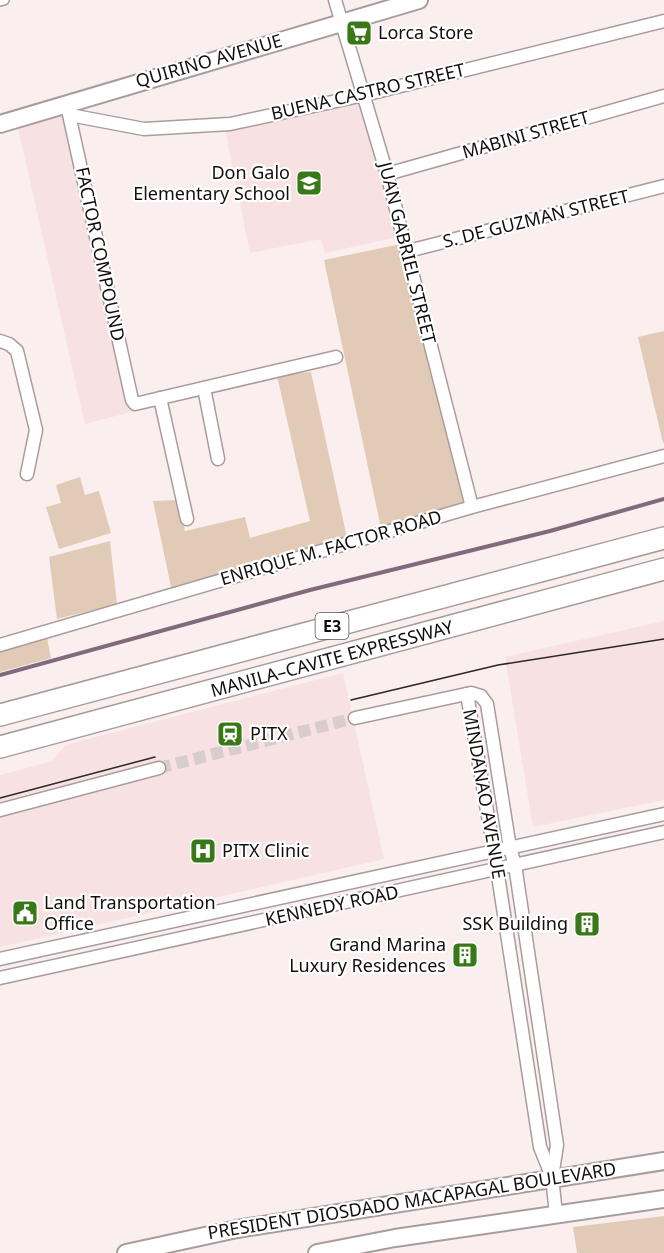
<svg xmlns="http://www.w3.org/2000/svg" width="664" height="1253" viewBox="0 0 664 1253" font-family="'Noto Sans',sans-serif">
  <rect width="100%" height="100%" fill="#fbeeee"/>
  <!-- built -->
  <g fill="#f7e1e2">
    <polygon points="360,104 398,237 325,253 321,239 250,253 225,129"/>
    <polygon points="64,114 131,412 85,424 18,128"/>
    <polygon points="664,621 664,800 533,827 505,657"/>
    <polygon points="343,673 384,859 0,947 0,775 53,761 65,745"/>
  </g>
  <!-- green -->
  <g fill="#e2cbb6">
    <polygon points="401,244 464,505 381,528 324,260"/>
    <polygon points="664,331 664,442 663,443 638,337"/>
    <polygon points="311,372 347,538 171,587 153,501 178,500 185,531 245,517 250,538 310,521 277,376"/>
    <polygon points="80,477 85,495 99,491 111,533 59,549 46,507 61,503 56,485"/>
    <polygon points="110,541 117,604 57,619 49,557"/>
    <polygon points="46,633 51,658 0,672 0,645"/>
    <polygon points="664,1216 664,1253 577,1253 573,1227"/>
  </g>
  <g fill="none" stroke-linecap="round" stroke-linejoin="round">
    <!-- stream -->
    <polyline stroke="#806a7e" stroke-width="4" points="0,675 310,590 550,531 664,499"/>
    <!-- minor-tunnel -->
    <polyline stroke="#d8cccc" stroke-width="12" stroke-dasharray="12 6" stroke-linecap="butt" points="159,768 355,718"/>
    <defs>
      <polyline id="pedestrian" points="0,1 4,0"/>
      <g id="minor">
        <polyline points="335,0 387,174 472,507"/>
        <polyline points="68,110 132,400 135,404 336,357"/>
        <polyline points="70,115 144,129 230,124 364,95 664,21"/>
        <polyline points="387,174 664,96"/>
        <polyline points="408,251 664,186"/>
        <polyline points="0,341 9,344 17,351 36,430 27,474"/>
        <polyline points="204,388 218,459"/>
        <polyline points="160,398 187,519"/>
        <polyline points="0,645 472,507 664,456"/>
        <polyline points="467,694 497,869 540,1147 552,1177 556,1214"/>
        <polyline points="355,718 471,693 481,696 487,704 510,848 515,865 557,1145 552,1177"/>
        <polyline points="0,810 159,768"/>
        <polyline points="0,959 664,814"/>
        <polyline points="0,978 664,832"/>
      </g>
      <g id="secondary">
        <polyline points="0,124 419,0"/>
        <polyline points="126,1253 237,1229 664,1161"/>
        <polyline points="317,1253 395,1238 664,1199"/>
      </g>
      <g id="motorway">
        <polyline points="0,715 664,538"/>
        <polyline points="0,747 664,569"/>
      </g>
    </defs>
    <!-- pedestrian casing -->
    <use href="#pedestrian" stroke="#a89d9d" stroke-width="12"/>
    <!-- minor casing -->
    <use href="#minor" stroke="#a89d9d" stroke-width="15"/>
    <!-- secondary casing -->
    <use href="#secondary" stroke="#a89d9d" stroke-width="20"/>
    <!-- motorway casing -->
    <use href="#motorway" stroke="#a89d9d" stroke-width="24"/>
    <!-- pedestrian -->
    <use href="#pedestrian" stroke="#fff" stroke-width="9"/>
    <!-- minor -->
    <use href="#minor" stroke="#fff" stroke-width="12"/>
    <!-- secondary -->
    <use href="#secondary" stroke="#fff" stroke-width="16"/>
    <!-- motorway -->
    <use href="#motorway" stroke="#fff" stroke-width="21"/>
    <!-- tram -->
    <g stroke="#2b2626" stroke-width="1.5">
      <polyline points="351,700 498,665 664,639"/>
      <polyline points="0,798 155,757"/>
    </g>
  </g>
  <!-- icons -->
  <defs>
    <symbol id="supermarket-square" viewBox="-11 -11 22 22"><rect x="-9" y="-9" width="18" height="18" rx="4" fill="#387816" stroke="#fff"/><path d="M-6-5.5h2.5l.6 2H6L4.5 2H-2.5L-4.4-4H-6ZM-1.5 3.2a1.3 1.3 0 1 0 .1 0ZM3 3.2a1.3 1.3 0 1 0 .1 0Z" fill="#fff"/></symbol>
    <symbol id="school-square" viewBox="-11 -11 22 22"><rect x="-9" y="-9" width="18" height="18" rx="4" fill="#387816" stroke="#fff"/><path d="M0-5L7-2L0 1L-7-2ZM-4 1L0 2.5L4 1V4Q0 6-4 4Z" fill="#fff"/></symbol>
    <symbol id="station-square" viewBox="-11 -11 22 22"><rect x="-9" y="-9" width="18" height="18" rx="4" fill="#387816" stroke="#fff"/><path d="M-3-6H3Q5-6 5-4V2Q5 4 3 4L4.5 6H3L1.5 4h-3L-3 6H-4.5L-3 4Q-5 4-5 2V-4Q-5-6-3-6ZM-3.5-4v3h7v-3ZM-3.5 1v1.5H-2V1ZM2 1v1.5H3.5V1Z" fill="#fff"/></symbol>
    <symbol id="hospital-square" viewBox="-11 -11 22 22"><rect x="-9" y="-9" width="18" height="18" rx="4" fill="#387816" stroke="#fff"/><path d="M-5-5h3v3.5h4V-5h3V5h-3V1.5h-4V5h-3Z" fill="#fff"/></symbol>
    <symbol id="civic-square" viewBox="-11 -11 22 22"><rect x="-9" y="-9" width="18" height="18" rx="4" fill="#387816" stroke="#fff"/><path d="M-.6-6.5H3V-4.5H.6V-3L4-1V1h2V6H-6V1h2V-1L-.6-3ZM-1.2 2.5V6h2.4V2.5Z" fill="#fff"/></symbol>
    <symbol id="building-square" viewBox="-11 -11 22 22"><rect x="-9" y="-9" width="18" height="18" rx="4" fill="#387816" stroke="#fff"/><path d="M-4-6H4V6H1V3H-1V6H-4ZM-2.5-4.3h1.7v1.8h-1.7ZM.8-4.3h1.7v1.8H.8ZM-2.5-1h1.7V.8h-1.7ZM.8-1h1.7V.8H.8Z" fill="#fff"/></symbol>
  </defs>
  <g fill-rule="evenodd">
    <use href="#supermarket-square" x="344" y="18" width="30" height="30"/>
    <use href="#school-square" x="294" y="168" width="30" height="30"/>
    <use href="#station-square" x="215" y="719" width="30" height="30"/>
    <use href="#hospital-square" x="188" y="836" width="30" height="30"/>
    <use href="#civic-square" x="10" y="898" width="30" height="30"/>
    <use href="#building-square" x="572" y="909" width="30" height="30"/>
    <use href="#building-square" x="450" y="940" width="30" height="30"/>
  </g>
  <g text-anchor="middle" stroke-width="4.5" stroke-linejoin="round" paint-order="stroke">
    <!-- shield labels -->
    <rect fill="#fff" stroke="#595656" stroke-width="1.5" x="315.5" y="613" width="33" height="26" rx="4.5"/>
    <g font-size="16" font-weight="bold" fill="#120e0e">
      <text x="332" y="632">E3</text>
    </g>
    <!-- poi labels -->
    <g font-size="18" fill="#120e0e" stroke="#fff" text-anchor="start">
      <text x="378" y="39">Lorca Store</text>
      <text x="290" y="179" text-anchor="end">Don Galo<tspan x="290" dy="21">Elementary School</tspan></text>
      <text x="250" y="740">PITX</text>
      <text x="222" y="857">PITX Clinic</text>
      <text x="44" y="909">Land Transportation<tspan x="44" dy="21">Office</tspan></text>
      <text x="568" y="930" text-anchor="end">SSK Building</text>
      <text x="446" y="951" text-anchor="end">Grand Marina<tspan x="446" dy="21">Luxury Residences</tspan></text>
    </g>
    <!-- street labels -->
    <g font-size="18" fill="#120e0e" stroke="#fff">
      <text transform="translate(209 61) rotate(-16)" y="6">QUIRINO AVENUE</text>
      <text transform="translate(368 92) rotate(-13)" y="6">BUENA CASTRO STREET</text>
      <text transform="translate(526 135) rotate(-16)" y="6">MABINI STREET</text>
      <text transform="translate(536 219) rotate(-14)" y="6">S. DE GUZMAN STREET</text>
      <text transform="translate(407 253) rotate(76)" y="6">JUAN GABRIEL STREET</text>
      <text transform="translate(100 254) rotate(78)" y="6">FACTOR COMPOUND</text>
      <text transform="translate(331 548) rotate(-16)" y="6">ENRIQUE M. FACTOR ROAD</text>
      <text transform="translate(332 659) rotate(-15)" y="6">MANILA–CAVITE EXPRESSWAY</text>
      <text transform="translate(484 794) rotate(80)" y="6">MINDANAO AVENUE</text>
      <text transform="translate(332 906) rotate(-12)" y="6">KENNEDY ROAD</text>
      <text transform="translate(412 1201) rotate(-9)" y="6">PRESIDENT DIOSDADO MACAPAGAL BOULEVARD</text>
    </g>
  </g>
</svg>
